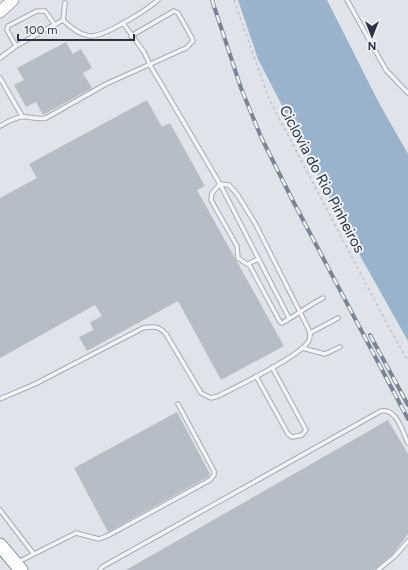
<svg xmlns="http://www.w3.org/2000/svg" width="408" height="570" viewBox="0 0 408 570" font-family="Figtree,sans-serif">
  <rect width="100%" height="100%" fill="#e0e4ea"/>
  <!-- water -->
  <polygon fill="#9ab3ca" points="238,0 327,0 379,103 408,154 408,341 349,236 258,59"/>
  <!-- building -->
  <g fill="#b7bdc7">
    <polygon points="66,42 73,54 81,49 92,68 83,73 92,88 43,115 36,102 26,107 14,85 24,80 17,68"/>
    <polygon points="147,100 162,127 170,123 205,186 197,190 284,346 221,380 178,301 87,351 79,337 93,330 90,322 102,316 95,305 0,358 0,198 37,178 29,164"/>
    <polygon points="177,412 210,474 208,477 108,532 74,468"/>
    <polygon points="388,420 408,454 408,534 393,554 374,570 126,570"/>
  </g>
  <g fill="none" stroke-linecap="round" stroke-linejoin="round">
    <defs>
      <g id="lane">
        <polyline points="347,0 386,70 408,93"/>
        <path d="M 63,20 C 70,27 80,35 90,36 C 104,37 147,10 158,0"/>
        <polyline points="16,46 7,30 8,26 37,11 45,11 55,25"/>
        <polyline points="0,58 16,46 63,20 65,3"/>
        <polyline points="0,78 22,116"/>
        <path d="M 0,126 C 6,123 13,118 21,117 C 29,116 38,120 46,118 L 106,84 L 186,48 L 193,41 L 192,38 L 178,13 L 174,11 L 131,36"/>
        <polyline points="248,264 258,259"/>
        <path d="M 289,318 L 220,184 L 212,193 L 211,200 L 237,246 L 238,258 L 250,266 L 280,322 L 282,323 C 297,315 309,305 323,298"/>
        <polyline points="310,333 338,318"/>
        <polyline points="302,348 325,354 340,347"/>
        <polyline points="256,376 288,434 292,437 302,435 306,430 272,367"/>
        <path d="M 0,399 L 35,384 L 143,328 C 154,326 159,326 166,334 L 201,393 L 211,398 L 218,396 C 236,387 299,357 308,342 C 311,338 310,332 308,328 L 255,223 L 237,194 L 229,185 L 220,184 L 150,65 L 144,52 L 123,23"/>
        <polyline points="0,510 33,553"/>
        <polyline points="18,562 76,533 99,539 109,535 210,480 214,475 214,471 178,404"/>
        <path d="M 100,570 L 102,567 L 381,411 C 397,408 402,431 408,443"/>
        <polyline points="378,570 395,556 408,541"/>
      </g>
      <polyline id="primary" points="0,12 13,0"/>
      <polyline id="highway" points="0,545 21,570"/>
    </defs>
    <!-- lane casing -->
    <use href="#lane" stroke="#a5abb4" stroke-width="5.5"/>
    <!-- primary casing -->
    <use href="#primary" stroke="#9fa9b6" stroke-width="13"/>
    <!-- highway casing -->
    <use href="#highway" stroke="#8792a1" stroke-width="15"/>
    <!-- path -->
    <polyline stroke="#bec2c9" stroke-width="1.5" stroke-dasharray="3 3" stroke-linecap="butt" points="234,0 269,99 386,322 408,361"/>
    <!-- lane -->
    <use href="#lane" stroke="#f3f5f8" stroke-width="3.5"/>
    <!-- primary -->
    <use href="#primary" stroke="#fff" stroke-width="11"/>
    <!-- highway -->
    <use href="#highway" stroke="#fff" stroke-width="13"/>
    <defs>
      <g id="rail">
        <polyline points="212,0 241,88 261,137 293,201 408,419"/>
        <polyline points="370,335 408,405"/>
      </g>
    </defs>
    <!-- rail casing -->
    <use href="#rail" stroke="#798494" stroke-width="4"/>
    <!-- rail -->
    <use href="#rail" stroke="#f0f3f7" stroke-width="2.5" stroke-dasharray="8" stroke-linecap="butt"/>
  </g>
  <g text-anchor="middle" stroke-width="4" stroke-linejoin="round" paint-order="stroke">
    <!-- street labels -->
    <g font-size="15" fill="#283242" stroke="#f0f3f7">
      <text transform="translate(322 179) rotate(62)" y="5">Ciclovia do Rio Pinheiros</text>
    </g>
  </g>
  <!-- north arrow -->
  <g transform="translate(372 36) rotate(180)" stroke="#f0f3f7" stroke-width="3" paint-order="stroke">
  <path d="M0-3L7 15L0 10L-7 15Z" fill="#283242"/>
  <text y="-6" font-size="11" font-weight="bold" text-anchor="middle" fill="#283242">N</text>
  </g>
  <!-- scale -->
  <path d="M18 34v6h116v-6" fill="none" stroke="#283242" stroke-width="2"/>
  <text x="24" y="34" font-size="12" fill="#283242" stroke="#f0f3f7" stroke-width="3" paint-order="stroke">100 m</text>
</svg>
